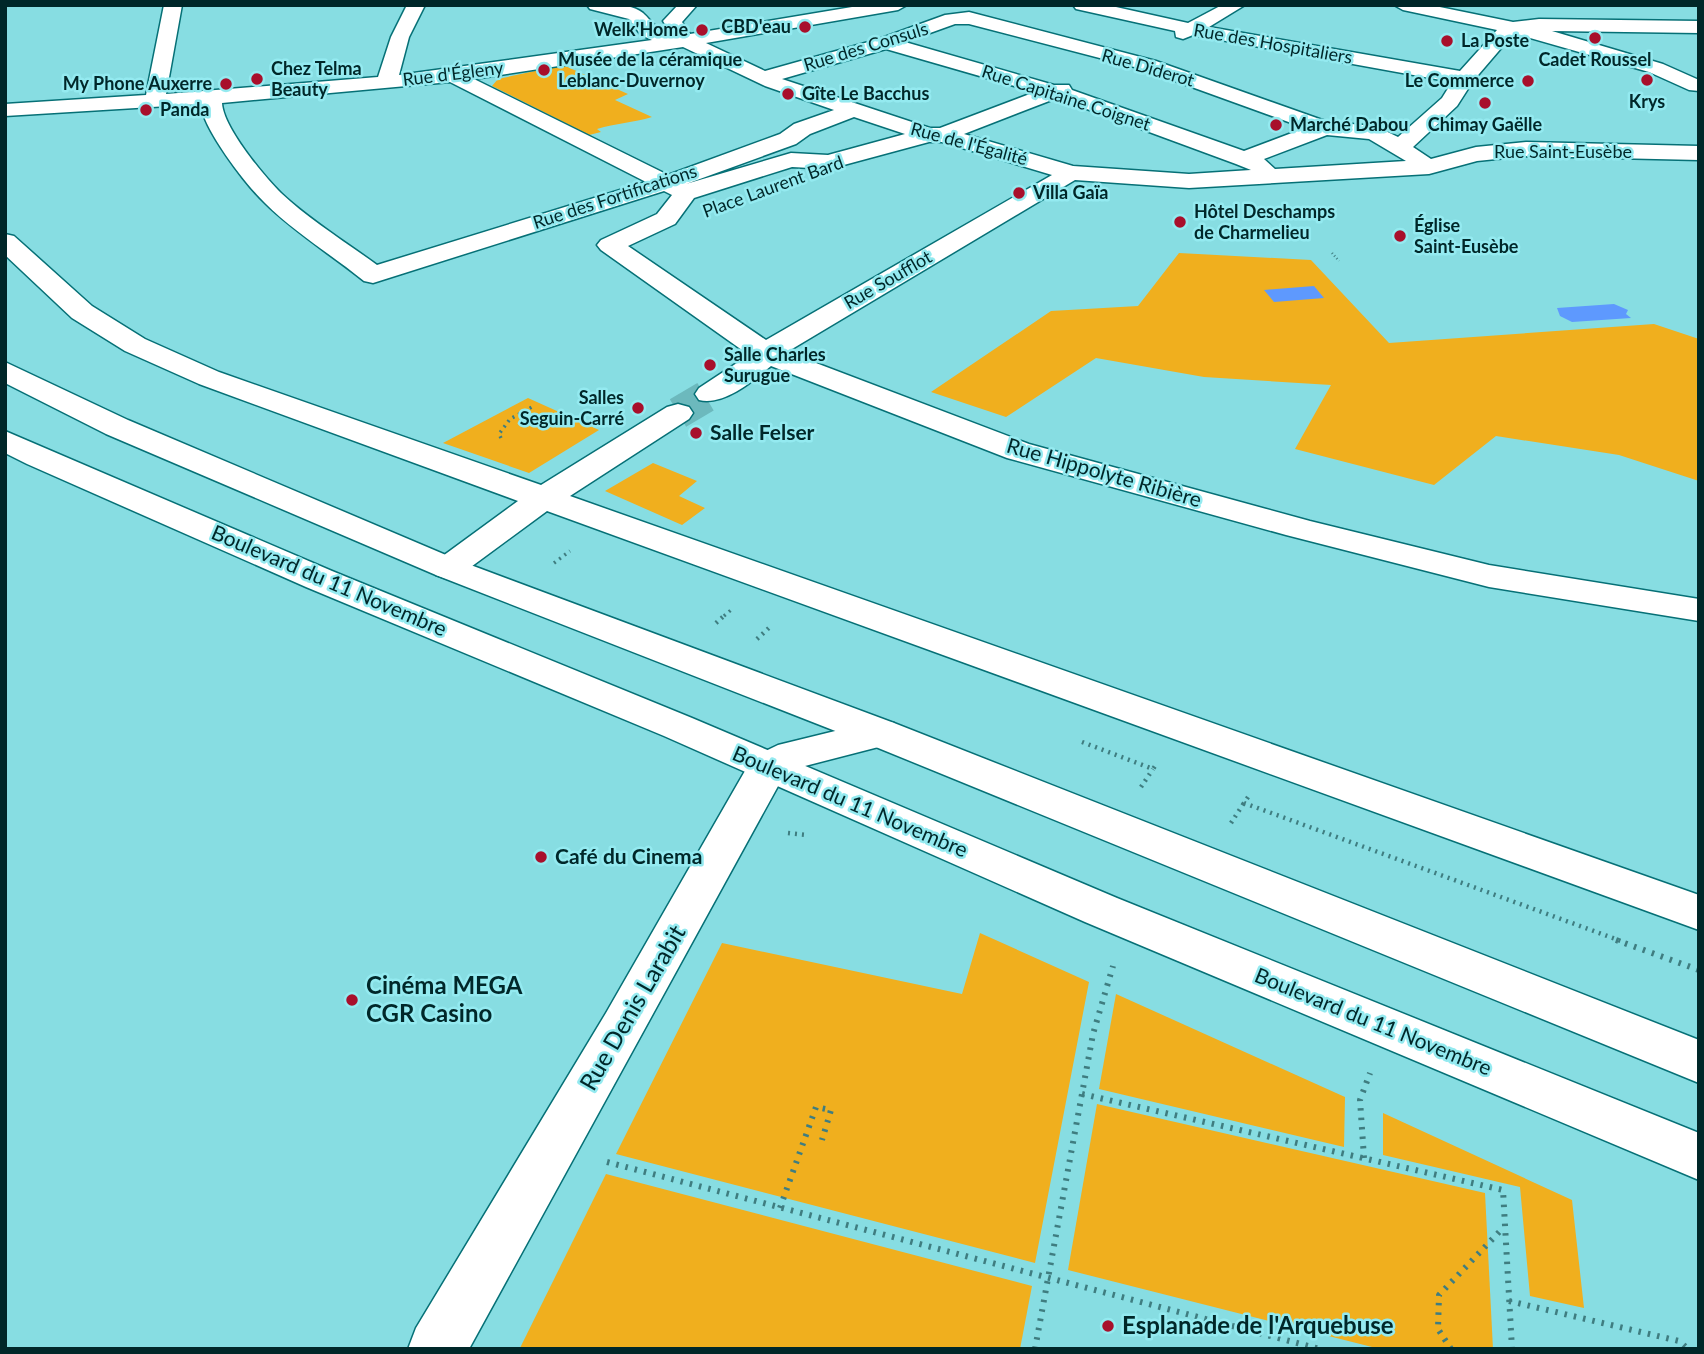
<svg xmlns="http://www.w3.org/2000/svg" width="1704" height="1354" viewBox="0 0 1704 1354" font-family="Lato,sans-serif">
  <rect width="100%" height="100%" fill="#87dde2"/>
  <!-- green -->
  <g fill="#f0af1e">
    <path d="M 563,65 L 628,94 L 615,100 L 652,117 C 633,123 616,123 597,129 L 601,132 L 589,135 L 492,86 L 498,79 Z"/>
    <polygon points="1179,253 1311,260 1389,343 1654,324 1699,339 1699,481 1619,455 1496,436 1434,485 1295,449 1331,385 1204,377 1096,358 1006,417 931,392 1051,311 1138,306"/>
    <polygon points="528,398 599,430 529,473 443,443"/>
    <polygon points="653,463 697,481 679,496 705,508 682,525 605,491"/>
    <polygon points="980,933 1089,982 1035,1263 616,1154 722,943 962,994"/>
    <polygon points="1116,994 1345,1097 1344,1147 1099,1089"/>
    <polygon points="1097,1104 1485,1193 1493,1349 1380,1349 1068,1270"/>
    <polygon points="1383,1113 1572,1200 1584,1308 1530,1296 1520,1187 1383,1155"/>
    <polygon points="606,1174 1032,1286 1020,1349 520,1348"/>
  </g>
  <!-- water -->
  <g fill="#5e99fe">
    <polygon points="1314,286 1324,298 1274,302 1264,290"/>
    <polygon points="1614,304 1628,310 1626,314 1631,318 1572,322 1560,316 1557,308"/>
  </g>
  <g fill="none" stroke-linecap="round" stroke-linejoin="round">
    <!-- minor-tunnel -->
    <polyline stroke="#6cb9bd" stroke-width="32" stroke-dasharray="32 17" stroke-linecap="butt" points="678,413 710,394"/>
    <defs>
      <g id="minor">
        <path d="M 164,5 L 182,5 L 166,94 L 378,77 L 391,37 L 407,5 L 425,5 L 409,37 L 399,75 L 652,40 L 641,35 L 629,19 L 590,9 L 587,5 C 603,5 630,2 643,13 C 653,22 655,30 670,32 L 663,21 L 678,5 L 697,5 L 682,22 L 690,34 L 864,5 L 907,5 L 898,10 L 706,43 L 765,71 L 879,39 L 945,15 L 969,12 L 1156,61 L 1328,122 L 1375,126 L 1398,137 L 1442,98 L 1452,82 L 1193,35 L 1183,39 L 1176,37 L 1175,31 L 1076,9 L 1073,5 L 1107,5 L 1188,23 L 1222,5 L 1245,5 L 1209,27 L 1460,71 L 1497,30 L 1403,10 L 1394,5 L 1430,5 L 1513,22 L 1539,19 L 1699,21 L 1699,33 L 1552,31 L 1663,64 L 1699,80 L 1699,91 L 1689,90 L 1649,72 L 1516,34 L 1509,39 L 1473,81 L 1457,106 L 1413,147 L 1431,159 L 1476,147 L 1526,142 L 1699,146 L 1699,160 L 1526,156 L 1477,161 L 1429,174 L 1189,188 L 1075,180 L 787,352 L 1029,444 L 1310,521 L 1489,565 L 1699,599 L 1699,621 L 1489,587 L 1286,535 L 1007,458 L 771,366 C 753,381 724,406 699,400 L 695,394 L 699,388 L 749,355 L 601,250 L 597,245 L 601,240 L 657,214 L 672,195 L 664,191 L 373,283 L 364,281 C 332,255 294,232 265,203 C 247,186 202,128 201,104 L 5,116 L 5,104 L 146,95 ZM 955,24 L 969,24 L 1142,69 L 1305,128 L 1244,151 L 1072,90 L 1069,85 L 1054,85 L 905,42 ZM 683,47 L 765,86 L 834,110 L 794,124 L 780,134 L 668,175 L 474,79 ZM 886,49 L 1035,92 L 940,128 L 930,128 L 782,79 ZM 450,82 L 646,182 L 377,265 C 347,243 307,218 281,193 C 263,175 223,127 222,103 ZM 1057,98 L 1236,164 L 1251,170 L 1189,174 L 1073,166 L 964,134 ZM 854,117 L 905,134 L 828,155 L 791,153 L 686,184 L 796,144 L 810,134 ZM 1327,135 L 1369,139 L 1406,161 L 1275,169 L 1264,159 ZM 929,142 L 942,142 L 1052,175 L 766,340 L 628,246 L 675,224 L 694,198 L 792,167 L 829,169 Z"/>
        <polygon points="5,234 14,236 92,306 145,339 219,372 541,485 667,407 678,404 689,407 693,413 689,419 570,496 1699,895 1699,930 547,511 460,575 448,579 436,575 430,568 436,561 518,501 199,384 125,351 72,318 5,255"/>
        <polygon points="880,720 894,723 900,733 894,743 805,766 783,777 469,1349 408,1349 416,1328 606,1013 753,757 778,745"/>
      </g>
      <g id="major">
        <polygon points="5,362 128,420 460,561 894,723 1699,1040 1699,1083 866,743 436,575 106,434 5,383"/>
        <polygon points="5,431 332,571 692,718 1117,898 1699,1133 1699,1180 1085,922 664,736 306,587 27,464 5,453"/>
      </g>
    </defs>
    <!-- minor casing -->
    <use href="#minor" stroke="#067076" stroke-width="3"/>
    <!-- major casing -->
    <use href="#major" stroke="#067076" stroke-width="3"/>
    <!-- path-far3 -->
    <g stroke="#3f7d80" stroke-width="2.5" stroke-dasharray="1 2.5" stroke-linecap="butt">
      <polyline points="1303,217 1319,216"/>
      <polyline points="1332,253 1339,261"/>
    </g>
    <!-- path-far2 -->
    <g stroke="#3f7d80" stroke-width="3.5" stroke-dasharray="2 4.5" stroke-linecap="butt">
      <polyline points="501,438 499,434 510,419 532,407"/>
      <polyline points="554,563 570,551"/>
      <polyline points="724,616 731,610"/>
    </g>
    <!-- path-far1 -->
    <g stroke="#3f7d80" stroke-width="4.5" stroke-dasharray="2 5" stroke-linecap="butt">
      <polyline points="716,623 726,614"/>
      <polyline points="757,639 771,626"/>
      <polyline points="1082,742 1153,769 1157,763"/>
      <polyline points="1141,787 1153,769"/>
      <polyline points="1248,797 1244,803 1621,941"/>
      <polyline points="1231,823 1244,803"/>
      <polyline points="788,833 807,835"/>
    </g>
    <!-- path -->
    <g stroke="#3f7d80" stroke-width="6" stroke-dasharray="2.5 7" stroke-linecap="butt">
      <polyline points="1616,940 1699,970"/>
      <polyline points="1082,1094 1503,1190 1512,1349"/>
      <polyline points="1364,1158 1360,1100 1370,1073"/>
      <polyline points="607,1162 1320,1349"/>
      <polyline points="780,1208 816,1107 831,1110 822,1140"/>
      <polyline points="1509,1301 1679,1341 1688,1349"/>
      <polyline points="1035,1349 1093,1034 1113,966"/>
      <polyline points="1451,1349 1438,1329 1439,1295 1502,1229"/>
    </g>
    <!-- minor -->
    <use href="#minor" fill="#fff" fill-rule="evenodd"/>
    <!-- major -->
    <use href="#major" fill="#fff" fill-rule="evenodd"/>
  </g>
  <!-- markers -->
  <g fill="#a80f2b" stroke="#94eaf0" stroke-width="2.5">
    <circle cx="805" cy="27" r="7"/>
    <circle cx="702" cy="30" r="7"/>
    <circle cx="1595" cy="38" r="7"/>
    <circle cx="1447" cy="41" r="7"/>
    <circle cx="544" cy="70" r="7"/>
    <circle cx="257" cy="79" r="7"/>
    <circle cx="1647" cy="80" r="7"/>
    <circle cx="1528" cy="81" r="7"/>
    <circle cx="226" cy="84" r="7"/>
    <circle cx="788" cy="94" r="7"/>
    <circle cx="1485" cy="103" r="7"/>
    <circle cx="146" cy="110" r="7"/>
    <circle cx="1276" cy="125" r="7"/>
    <circle cx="1019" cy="193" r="7"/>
    <circle cx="1180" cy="222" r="7"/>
    <circle cx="1400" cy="236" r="7"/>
    <circle cx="710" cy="365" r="7"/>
    <circle cx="638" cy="408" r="7"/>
    <circle cx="696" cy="433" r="7"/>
    <circle cx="541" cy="857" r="7"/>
    <circle cx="352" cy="1000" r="7"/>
    <circle cx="1108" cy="1326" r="7"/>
  </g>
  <g text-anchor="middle" stroke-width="5" stroke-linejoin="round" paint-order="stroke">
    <!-- far-poi labels -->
    <g font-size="18" font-weight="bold" fill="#002729" stroke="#94eaf0" text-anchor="start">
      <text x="791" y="33" text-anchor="end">CBD'eau</text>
      <text x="688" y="36" text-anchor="end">Welk'Home</text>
      <text x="1461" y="47">La Poste</text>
      <text x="558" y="66">Musée de la céramique<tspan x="558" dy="21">Leblanc-Duvernoy</tspan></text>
      <text x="1595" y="66" text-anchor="middle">Cadet Roussel</text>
      <text x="271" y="75">Chez Telma<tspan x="271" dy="21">Beauty</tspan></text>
      <text x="1514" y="87" text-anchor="end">Le Commerce</text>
      <text x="212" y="90" text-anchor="end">My Phone Auxerre</text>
      <text x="802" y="100">Gîte Le Bacchus</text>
      <text x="1647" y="108" text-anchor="middle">Krys</text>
      <text x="160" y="116">Panda</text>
      <text x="1290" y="131">Marché Dabou</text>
      <text x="1485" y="131" text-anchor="middle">Chimay Gaëlle</text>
      <text x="1033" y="199">Villa Gaïa</text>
      <text x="1194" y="218">Hôtel Deschamps<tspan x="1194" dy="21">de Charmelieu</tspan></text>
      <text x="1414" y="232">Église<tspan x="1414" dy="21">Saint-Eusèbe</tspan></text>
      <text x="724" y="361">Salle Charles<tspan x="724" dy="21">Surugue</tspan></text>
      <text x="624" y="404" text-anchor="end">Salles<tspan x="624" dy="21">Seguin-Carré</tspan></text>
    </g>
    <!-- far-street labels -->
    <g font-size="18" fill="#002729" stroke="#94eaf0">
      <text transform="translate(1273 44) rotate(10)" y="6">Rue des Hospitaliers</text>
      <text transform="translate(866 47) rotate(-17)" y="6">Rue des Consuls</text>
      <text transform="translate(1148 68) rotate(16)" y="6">Rue Diderot</text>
      <text transform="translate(453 74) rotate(-7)" y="6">Rue d'Égleny</text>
      <text transform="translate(1066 98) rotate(18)" y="6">Rue Capitaine Coignet</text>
      <text transform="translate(969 144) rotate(15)" y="6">Rue de l'Égalité</text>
      <text x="1563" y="158">Rue Saint-Eusèbe</text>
      <text transform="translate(773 187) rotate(-20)" y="6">Place Laurent Bard</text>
      <text transform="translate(615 197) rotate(-18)" y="6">Rue des Fortifications</text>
      <text transform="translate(888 280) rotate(-30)" y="6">Rue Soufflot</text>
    </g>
    <!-- poi labels -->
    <g font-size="21" font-weight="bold" fill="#002729" stroke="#94eaf0" text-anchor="start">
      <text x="710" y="440">Salle Felser</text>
      <text x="555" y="864">Café du Cinema</text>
    </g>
    <!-- street labels -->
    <g font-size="21" fill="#002729" stroke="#94eaf0">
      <text transform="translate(1104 473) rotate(16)" y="7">Rue Hippolyte Ribière</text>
      <text transform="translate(329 581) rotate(23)" y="7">Boulevard du 11 Novembre</text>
      <text transform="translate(850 802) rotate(23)" y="7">Boulevard du 11 Novembre</text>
      <text transform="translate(1373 1022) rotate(22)" y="7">Boulevard du 11 Novembre</text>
    </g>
    <!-- near-poi labels -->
    <g font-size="24" font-weight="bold" fill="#002729" stroke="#94eaf0" text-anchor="start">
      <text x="366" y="994">Cinéma MEGA<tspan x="366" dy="28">CGR Casino</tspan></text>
      <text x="1122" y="1334">Esplanade de l'Arquebuse</text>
    </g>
    <!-- near-street labels -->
    <g font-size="24" fill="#002729" stroke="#94eaf0">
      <text transform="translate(633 1008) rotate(-60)" y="8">Rue Denis Larabit</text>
    </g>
  </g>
  <!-- border -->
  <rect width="1704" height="1354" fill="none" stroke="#002729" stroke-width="14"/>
</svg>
